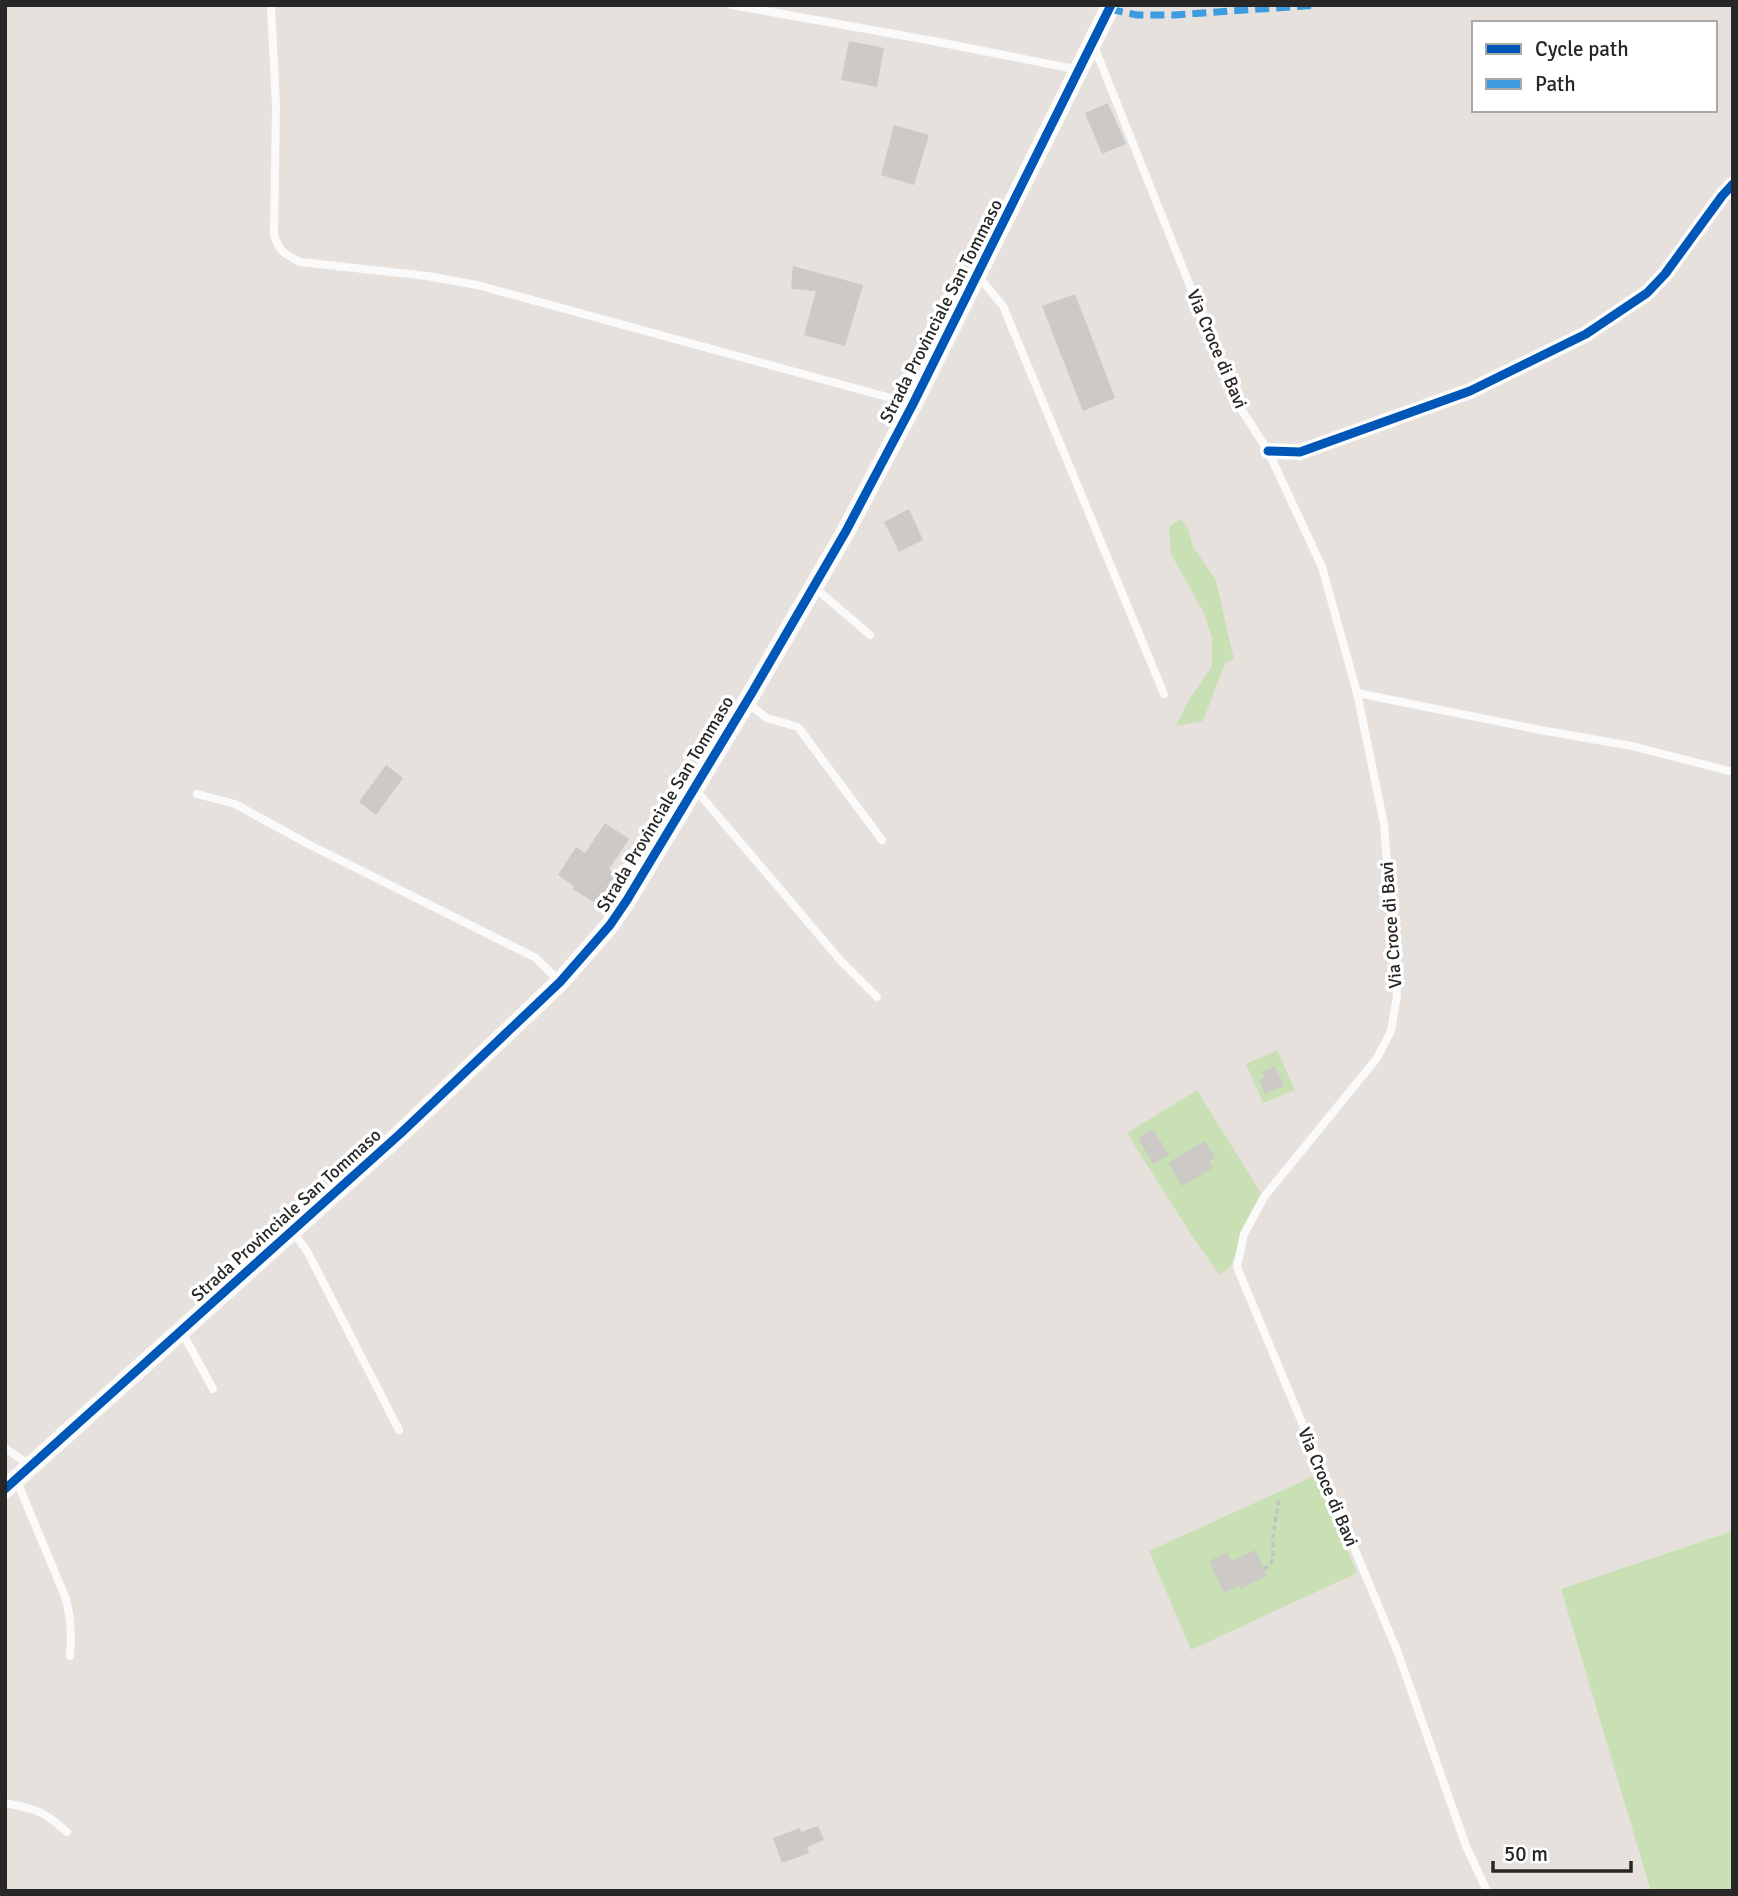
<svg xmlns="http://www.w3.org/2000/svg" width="1738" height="1896" viewBox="0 0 1738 1896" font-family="Signika,sans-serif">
  <rect width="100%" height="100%" fill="#e6e1dc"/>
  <!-- green -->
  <g fill="#c9e0b5">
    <polygon points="1180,519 1188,528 1193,547 1216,580 1234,660 1225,663 1203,721 1176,726 1189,700 1212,666 1212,638 1204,613 1171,554 1169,527"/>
    <polygon points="1277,1050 1295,1090 1263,1103 1246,1064"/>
    <polygon points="1197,1090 1262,1195 1230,1267 1220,1275 1194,1239 1127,1133"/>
    <polygon points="1316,1475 1357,1573 1191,1650 1149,1551"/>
    <polygon points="1733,1531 1733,1891 1651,1891 1561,1589"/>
  </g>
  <!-- building -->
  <g fill="#ccc9c6">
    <polygon points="849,41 884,48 877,87 841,80"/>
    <polygon points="1108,103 1126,144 1102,154 1085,113"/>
    <polygon points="894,125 929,135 914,185 881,175"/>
    <polygon points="793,266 863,285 845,346 804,335 816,291 791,289"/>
    <polygon points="1075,294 1115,398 1083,411 1042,306"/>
    <polygon points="909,509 923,540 899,552 884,522"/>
    <polygon points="386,765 403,778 376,815 359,802"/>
    <polygon points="605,823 629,839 609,869 621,877 601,907 573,889 574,886 558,875 576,847 585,853"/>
    <polygon points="1275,1066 1284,1086 1265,1094 1259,1080 1265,1077 1262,1072"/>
    <polygon points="1153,1129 1169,1155 1153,1164 1138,1138"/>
    <polygon points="1205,1141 1216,1158 1209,1161 1213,1168 1182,1186 1168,1163"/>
    <polygon points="1255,1550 1267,1576 1240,1589 1239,1586 1224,1593 1209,1561 1227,1553 1231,1561"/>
    <polygon points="818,1826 824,1840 807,1847 809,1853 782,1863 773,1838 800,1828 801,1832"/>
  </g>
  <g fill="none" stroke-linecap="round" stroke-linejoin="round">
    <!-- path -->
    <polyline stroke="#c2c2c1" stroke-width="3.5" stroke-dasharray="5 3.5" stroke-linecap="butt" points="1264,1569 1270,1565 1273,1558 1273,1536 1279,1498"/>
    <!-- service -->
    <g stroke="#fbfafa" stroke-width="8">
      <path d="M 271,5 L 276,104 L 274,235 C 280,252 284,254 300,262 L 427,276 L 477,285 L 913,404"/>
      <polyline points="732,5 928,40 1079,70"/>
      <polyline points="1094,46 1236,401 1268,451 1322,567 1357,693 1384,824 1397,996 1391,1031 1377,1058 1264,1197 1244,1234 1237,1267 1398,1653 1466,1846 1487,1891"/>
      <polyline points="979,277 1003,306 1164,694"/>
      <polyline points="814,587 870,635"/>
      <polyline points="1357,693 1546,731 1632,746 1733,772"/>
      <polyline points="746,702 767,718 798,727 882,840"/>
      <polyline points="695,789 841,961 877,997"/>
      <polyline points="197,794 235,804 308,844 536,958 560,982"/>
      <polyline points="293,1232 307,1251 399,1430"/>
      <polyline points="181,1330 213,1389"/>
      <polyline points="5,1448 31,1466"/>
      <path d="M 16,1479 L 66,1599 C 71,1619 72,1635 70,1656"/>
      <path d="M 5,1803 C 36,1809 44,1811 67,1832"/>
    </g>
    <!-- minor -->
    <polyline stroke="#fbfafa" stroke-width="16" points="1268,451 1300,452 1470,391 1586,334 1647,293 1665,274 1722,196 1733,184"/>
    <!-- tertiary -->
    <polyline stroke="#fbfafa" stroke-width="19" points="5,1489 401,1133 560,982 610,925 627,900 753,691 846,531 913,404 1111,5"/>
    <!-- quiet -->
    <polyline stroke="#3d9ce0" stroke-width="7" stroke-dasharray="14 7" stroke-linecap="butt" points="1109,9 1137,15 1174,15 1318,5"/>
    <defs>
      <g id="cycleway">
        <polyline points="1268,451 1300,452 1470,391 1586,334 1647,293 1665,274 1722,196 1733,184"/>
        <polyline points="5,1489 401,1133 560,982 610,925 627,900 753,691 846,531 913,404 1111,5"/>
      </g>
    </defs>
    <!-- cycleway casing -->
    <use href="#cycleway" stroke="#fff" stroke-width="13"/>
    <!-- cycleway -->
    <use href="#cycleway" stroke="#0057b8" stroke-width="9"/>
  </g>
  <g text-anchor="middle" stroke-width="7" stroke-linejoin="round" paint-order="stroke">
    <!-- street labels -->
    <g font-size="18" fill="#272727" stroke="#fff">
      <text transform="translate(941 311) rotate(-63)" y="6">Strada Provinciale San Tommaso</text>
      <text transform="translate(1217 349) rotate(67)" y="6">Via Croce di Bavi</text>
      <text transform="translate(665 804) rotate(-59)" y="6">Strada Provinciale San Tommaso</text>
      <text transform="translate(1391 925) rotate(-94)" y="6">Via Croce di Bavi</text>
      <text transform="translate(286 1215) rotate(-42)" y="6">Strada Provinciale San Tommaso</text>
      <text transform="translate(1328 1487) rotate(67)" y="6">Via Croce di Bavi</text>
    </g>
  </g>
  <!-- border -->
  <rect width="1738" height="1896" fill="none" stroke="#272727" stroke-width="14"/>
  <!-- legend -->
  <rect x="1472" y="21" width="245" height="91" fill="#ffffff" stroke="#a9a9a9" stroke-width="2"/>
  <rect x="1486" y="44" width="35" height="10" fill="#0057b8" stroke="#a9a9a9" stroke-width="2"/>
  <text x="1535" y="56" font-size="21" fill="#272727">Cycle path</text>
  <rect x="1486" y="79" width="35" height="10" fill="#3d9ce0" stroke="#a9a9a9" stroke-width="2"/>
  <text x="1535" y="91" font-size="21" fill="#272727">Path</text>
  <!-- scale -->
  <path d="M1493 1861v10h138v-10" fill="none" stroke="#272727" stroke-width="3.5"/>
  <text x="1504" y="1861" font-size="21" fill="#272727" stroke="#ffffff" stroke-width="5" paint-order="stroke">50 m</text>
</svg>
